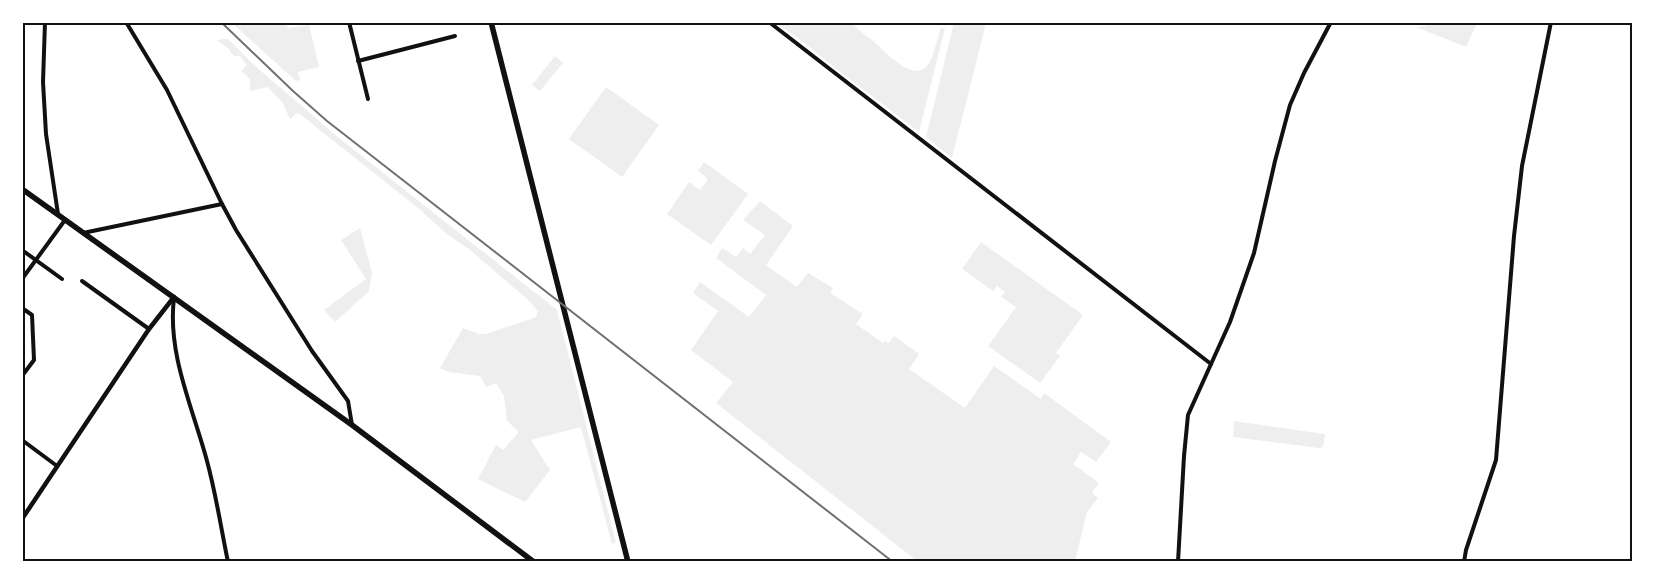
<svg xmlns="http://www.w3.org/2000/svg" width="1655" height="584" viewBox="0 0 1655 584" font-family="Overpass,sans-serif">
  <rect width="100%" height="100%" fill="#fff"/>
  <!-- green -->
  <g fill="#eee">
    <polygon points="232,23 286,23 288,28 309,25 319,67 298,72 300,80 296,81"/>
    <path d="M 776,23 L 853,23 C 857,30 866,35 873,41 C 884,50 910,80 925,68 C 933,62 937,38 941,28 L 945,28 L 919,132 L 834,67 L 802,41 Z"/>
    <polygon points="954,23 986,23 952,158 926,137"/>
    <polygon points="1428,23 1428,22 1477,23 1466,47 1416,27 1425,26"/>
    <polygon points="222,39 228,39 255,66 339,138 557,310 616,543 612,544 581,427 531,440 550,470 525,502 478,479 496,445 503,450 519,432 507,421 504,396 496,383 486,387 480,376 449,372 440,368 463,328 479,334 486,334 531,319 536,317 538,311 527,299 470,250 447,234 418,208 301,115 297,113 290,119 282,102 268,87 250,91 250,79 241,71 247,65 240,56 234,56 227,47 217,41"/>
    <polygon points="555,56 563,63 540,91 532,85"/>
    <polygon points="606,87 659,125 622,177 569,139"/>
    <polygon points="704,162 748,194 711,245 667,214 689,182 700,190 708,179 698,171"/>
    <polygon points="760,201 793,226 766,265 797,287 808,273 833,288 830,293 863,314 856,324 883,343 885,341 889,343 894,336 919,354 909,369 965,408 994,366 1041,399 1044,393 1111,442 1096,462 1081,452 1073,464 1099,483 1092,493 1098,498 1087,512 1075,561 917,561 716,403 733,382 691,350 718,311 693,293 700,282 749,317 766,295 716,258 722,248 736,257 743,248 750,254 765,235 743,220"/>
    <polygon points="360,228 372,273 369,291 335,322 324,310 366,279 341,240"/>
    <polygon points="981,242 1083,315 1056,353 1060,356 1040,383 988,346 1016,307 1001,297 1005,292 997,286 993,291 962,269"/>
    <polygon points="1234,421 1325,434 1323,447 1319,448 1233,437"/>
  </g>
  <g fill="none" stroke-linecap="round" stroke-linejoin="round">
    <!-- minor -->
    <g stroke="#111" stroke-width="4">
      <polyline points="45,22 43,82 46,134 58,214"/>
      <polyline points="126,22 167,90 222,204 236,230 312,351 348,401 352,425"/>
      <polyline points="349,22 368,99"/>
      <polyline points="769,22 1211,364"/>
      <polyline points="358,61 455,36"/>
      <polyline points="83,233 222,204"/>
      <polyline points="22,250 62,279"/>
      <polyline points="22,279 65,220"/>
      <polyline points="82,281 149,329"/>
      <path d="M 174,298 C 167,354 193,408 207,461 C 216,494 221,528 228,562"/>
      <polyline points="22,308 32,315 34,360 22,376"/>
      <polyline points="22,440 57,466"/>
      <polyline points="1178,562 1184,456 1188,415 1230,322 1254,253 1275,161 1290,105 1304,73 1331,22"/>
      <polyline points="1464,562 1466,550 1496,460 1514,236 1522,166 1551,22"/>
    </g>
    <!-- tertiary -->
    <polyline stroke="#111" stroke-width="4.5" points="22,519 149,329 174,297"/>
    <!-- primary -->
    <g stroke="#111" stroke-width="5.5">
      <polyline points="491,22 628,562"/>
      <polyline points="22,189 352,425 534,562"/>
    </g>
    <!-- rail -->
    <polyline stroke="#707070" stroke-width="2" points="221,22 293,91 327,121 893,562"/>
  </g>
  <!-- border -->
  <rect width="1655" height="584" fill="none" stroke="#ffffff" stroke-width="48"/>
  <rect x="24" y="24" width="1607" height="536" fill="none" stroke="#111" stroke-width="2"/>
</svg>
